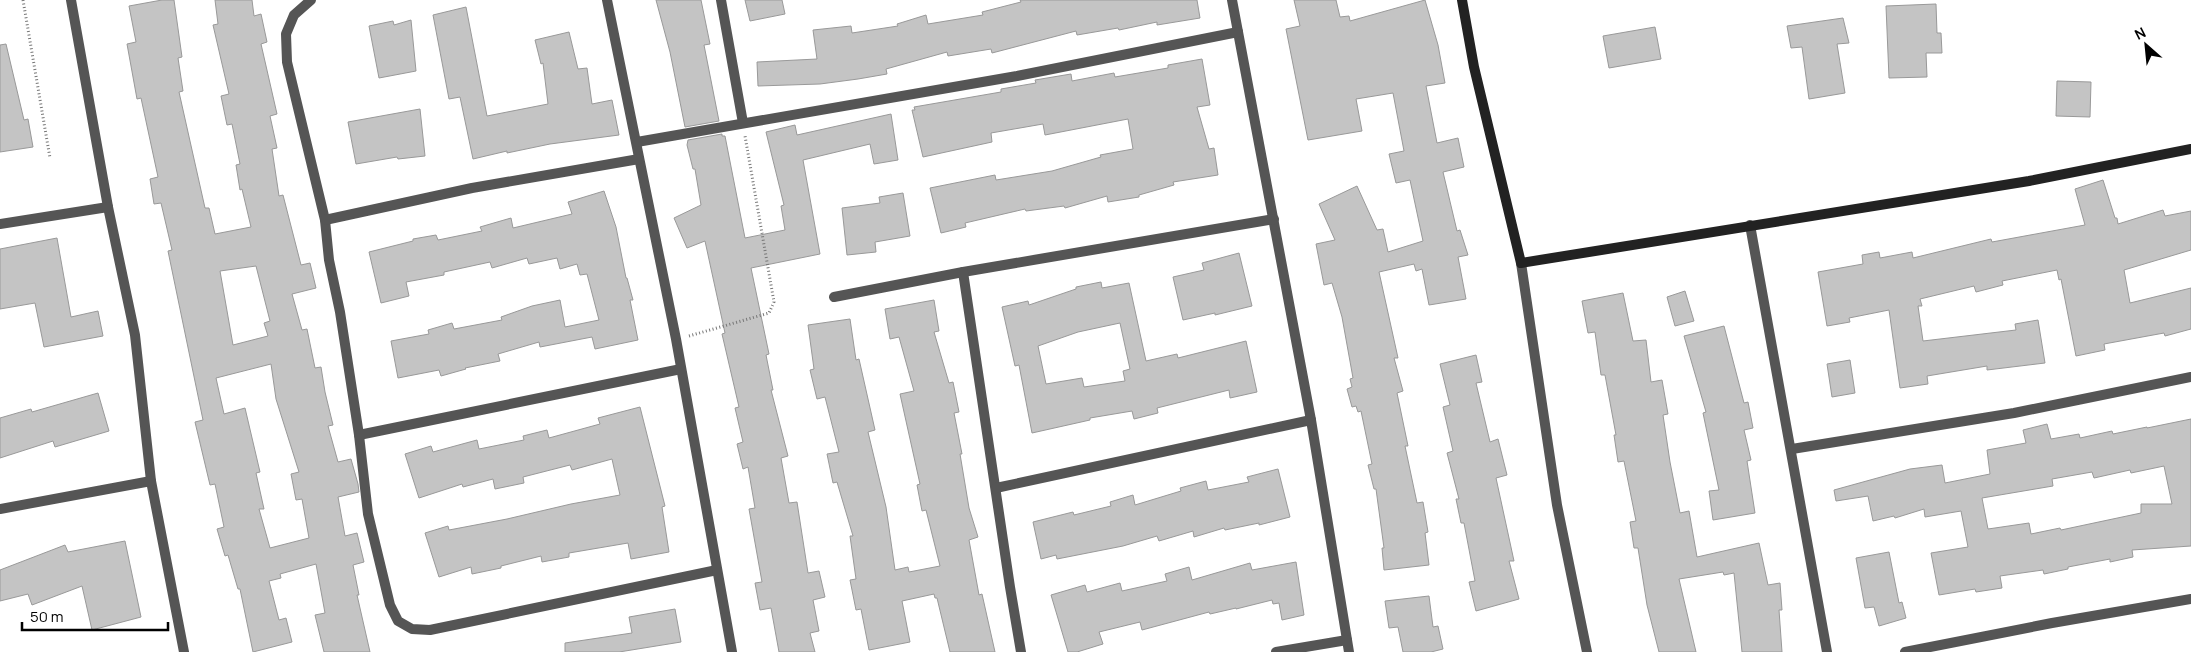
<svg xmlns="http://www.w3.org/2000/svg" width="2191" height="652" viewBox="0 0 2191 652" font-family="Manrope,sans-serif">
  <rect width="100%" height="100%" fill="#fff"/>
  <!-- building -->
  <g fill="#c4c4c4" stroke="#999" fill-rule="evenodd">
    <path d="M 162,0 L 174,0 L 182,57 L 178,58 L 183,91 L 179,92 L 205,208 L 209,208 L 215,234 L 251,227 L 242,189 L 240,190 L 236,165 L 240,164 L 232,124 L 227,125 L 221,96 L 229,94 L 213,25 L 218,24 L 215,0 L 252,0 L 254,16 L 261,14 L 267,42 L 261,44 L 277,114 L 270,116 L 277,148 L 272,149 L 279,196 L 283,195 L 301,265 L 310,263 L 316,288 L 292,294 L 302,330 L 307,329 L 315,368 L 321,367 L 325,392 L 333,425 L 328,426 L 338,462 L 351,459 L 358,484 L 359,492 L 338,497 L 345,536 L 357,533 L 364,562 L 353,565 L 359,595 L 357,595 L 370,652 L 324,652 L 315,615 L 325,613 L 316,564 L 280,574 L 281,578 L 269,581 L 279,620 L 286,618 L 292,642 L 253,652 L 240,589 L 238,589 L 228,555 L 225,556 L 217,529 L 224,527 L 215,484 L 210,485 L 195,422 L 203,420 L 168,251 L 172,250 L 161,203 L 154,204 L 150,179 L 158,177 L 141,98 L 137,99 L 127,44 L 136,42 L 129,6 ZM 256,266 L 270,321 L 264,323 L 268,336 L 233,345 L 220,271 ZM 271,364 L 276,399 L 299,472 L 291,474 L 296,500 L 302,499 L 309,538 L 270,548 L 259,509 L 264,509 L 256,473 L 260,472 L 245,408 L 224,414 L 216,378 Z"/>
    <polygon points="656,0 701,0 710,44 704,45 719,121 685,127 670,52"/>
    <polygon points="745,0 782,0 785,14 750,21"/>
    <polygon points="1020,0 1197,0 1200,18 1157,25 1157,22 1119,30 1118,28 1077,35 1076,31 992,53 991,49 948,56 947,52 886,69 887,74 858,79 820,84 758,86 757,62 817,59 813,30 851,26 852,33 898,26 897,24 926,15 928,24 983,15 982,12 1021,2"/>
    <polygon points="1294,0 1336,0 1340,17 1349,16 1350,21 1425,0 1438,45 1445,83 1426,86 1437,143 1458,138 1464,167 1443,172 1457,231 1460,230 1468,255 1458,257 1466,299 1429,305 1422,269 1416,271 1414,264 1379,272 1398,358 1394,358 1403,391 1397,393 1408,446 1405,446 1417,503 1423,502 1428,532 1425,533 1429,565 1384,570 1382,548 1384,548 1376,489 1374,489 1368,465 1372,464 1361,411 1358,412 1356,406 1352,407 1347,389 1352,387 1350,379 1353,378 1342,317 1332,283 1324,285 1316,244 1335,240 1319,204 1357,186 1377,230 1383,229 1388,252 1423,241 1410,180 1396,183 1389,154 1404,151 1393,93 1356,99 1362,131 1308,140 1286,29 1300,26"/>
    <polygon points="1936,4 1937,33 1941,33 1942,53 1926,53 1927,77 1889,78 1886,6"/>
    <polygon points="466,7 487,116 548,104 543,63 541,64 535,40 569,32 578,69 587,68 592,104 612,100 619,135 550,144 507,153 507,151 473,159 460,97 449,99 433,15"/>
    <polygon points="1843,18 1849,43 1837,44 1845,93 1809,99 1802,47 1791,48 1787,26"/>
    <polygon points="411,20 416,71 379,78 369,26 393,21 394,25"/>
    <polygon points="1655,27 1661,59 1609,68 1603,36"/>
    <polygon points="6,44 24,120 28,119 33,147 0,152 0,45"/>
    <polygon points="1202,59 1210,105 1197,107 1209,149 1214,148 1218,175 1173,182 1174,185 1139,195 1139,197 1108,202 1107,196 1065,208 1064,206 1026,211 1025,209 965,223 966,227 941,233 930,188 995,175 996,180 1052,171 1101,157 1100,155 1133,149 1128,119 1045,135 1043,124 991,133 992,142 923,157 912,110 915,110 914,107 1001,92 1001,89 1036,83 1035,80 1071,74 1072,81 1114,73 1115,77 1168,68 1168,65"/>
    <polygon points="2057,81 2091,82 2090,117 2056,116"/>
    <polygon points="420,109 425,156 398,159 397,157 356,164 348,122"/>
    <polygon points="891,114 898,160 874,164 870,144 803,160 820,254 751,268 769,354 766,355 773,390 771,390 788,456 781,458 789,503 797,502 808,573 819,571 825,597 813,600 819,631 810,633 815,652 779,652 771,608 760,610 755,583 762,582 749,509 755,508 748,467 743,469 737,444 743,442 735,408 739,407 722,334 725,333 705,241 687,248 674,218 701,205 695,169 693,169 687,145 688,140 722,134 722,136 725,136 745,238 785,230 781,206 784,205 766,132 795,125 797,135"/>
    <polygon points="2103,180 2115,218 2117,218 2118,224 2163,210 2165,216 2191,211 2191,250 2124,270 2130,303 2191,288 2191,329 2165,336 2164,333 2104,344 2105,350 2076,356 2061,279 2059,280 2057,270 2002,281 2003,285 1976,292 1974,286 1920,299 1922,306 1918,306 1923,341 2016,330 2015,324 2038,320 2045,363 1987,370 1987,366 1927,376 1928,384 1900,388 1889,310 1849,318 1850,322 1827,326 1818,272 1863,264 1862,255 1879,252 1880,258 1912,252 1913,258 1991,239 1992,242 2085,225 2075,189"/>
    <polygon points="604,191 616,227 626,278 627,278 633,300 630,300 638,340 595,349 592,337 540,347 539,342 498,354 500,361 465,368 466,369 441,376 439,370 398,378 391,341 429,334 428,330 452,323 454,329 502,320 501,317 532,306 560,300 565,327 599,320 587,274 580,275 577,264 560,269 557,258 529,264 527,258 492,268 490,262 444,272 444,275 406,282 409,296 381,303 369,252 413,241 413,239 436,235 438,240 482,231 480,227 511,218 513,228 572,214 568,202"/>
    <polygon points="903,193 910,236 875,242 876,252 847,255 842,208 880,203 879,197"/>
    <polygon points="57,238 71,317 98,311 103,336 44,347 35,303 0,309 0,249"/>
    <polygon points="1239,253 1252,306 1215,315 1215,313 1183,320 1173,277 1204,270 1202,263"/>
    <path d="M 1101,282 L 1102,288 L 1129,283 L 1146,361 L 1177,354 L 1178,358 L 1246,341 L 1257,392 L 1230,398 L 1229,390 L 1157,408 L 1158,413 L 1134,419 L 1132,411 L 1090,418 L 1090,420 L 1032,433 L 1019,365 L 1015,366 L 1002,307 L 1028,301 L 1029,305 L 1076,289 L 1076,287 ZM 1120,323 L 1130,369 L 1123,371 L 1125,381 L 1084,387 L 1082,378 L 1046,384 L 1038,346 L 1078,332 Z"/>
    <polygon points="1685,291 1694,321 1675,326 1667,297"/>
    <polygon points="1623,293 1633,341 1646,340 1651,382 1662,380 1668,414 1663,415 1670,462 1680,513 1689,511 1697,557 1759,543 1768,585 1780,583 1782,610 1779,610 1782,652 1742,652 1734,573 1724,575 1723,572 1679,579 1696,652 1659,652 1647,605 1638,548 1634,548 1630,522 1636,521 1624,461 1618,462 1614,435 1616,435 1605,375 1601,375 1595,332 1588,333 1582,301"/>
    <polygon points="934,300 939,331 934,332 949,383 953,382 959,412 954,413 962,454 960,454 969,508 978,537 969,540 979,595 982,594 995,652 950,652 937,598 935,598 934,594 902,601 910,642 869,650 861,609 856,610 850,580 856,579 850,536 853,536 837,482 833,483 827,454 839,452 825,397 817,399 810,370 814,369 808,325 850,319 856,360 859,359 875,430 868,432 886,507 895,570 908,567 909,572 940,566 926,510 922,511 917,485 920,484 900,394 914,391 899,337 890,339 885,309"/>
    <polygon points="1724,326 1744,403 1748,402 1753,428 1744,430 1751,460 1747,461 1755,513 1713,520 1709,491 1719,490 1703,413 1706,412 1684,336"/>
    <polygon points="1476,355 1482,382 1476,383 1490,442 1498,439 1507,475 1496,478 1514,561 1509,561 1519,599 1476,611 1469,582 1475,581 1464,523 1461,523 1456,499 1459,499 1447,453 1453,451 1443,407 1450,405 1440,364"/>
    <polygon points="1850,360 1855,393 1832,397 1827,364"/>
    <polygon points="98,393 109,431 55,447 53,441 0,458 0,418 31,409 32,412"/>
    <polygon points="640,407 665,506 662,507 669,552 631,559 628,543 569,553 569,557 542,562 541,556 501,566 501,568 472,574 471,567 439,577 425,533 448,526 449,530 507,519 571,504 620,495 612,459 572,470 570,465 523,477 524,483 495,489 493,479 463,487 462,484 419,498 405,454 431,446 433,452 477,440 479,449 524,440 523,436 547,430 549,438 600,424 598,418"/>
    <path d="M 2191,419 L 2191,546 L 2132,550 L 2133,557 L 2110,562 L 2110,559 L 2068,567 L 2068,569 L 2044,574 L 2043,570 L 2000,576 L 2002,588 L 1976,592 L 1975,589 L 1939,595 L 1931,553 L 1968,547 L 1961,511 L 1925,517 L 1924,509 L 1895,518 L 1894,516 L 1873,521 L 1868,496 L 1836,501 L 1834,490 L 1910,469 L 1942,465 L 1945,483 L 1990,474 L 1987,450 L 2026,443 L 2023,430 L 2047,424 L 2051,439 L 2079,434 L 2080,438 L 2112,431 L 2113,434 L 2147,427 L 2147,428 ZM 2164,466 L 2172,504 L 2141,504 L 2141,513 L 2061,530 L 2060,528 L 2031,534 L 2029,523 L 1988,529 L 1982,498 L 2053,486 L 2052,479 L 2092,472 L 2094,478 L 2130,470 L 2131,473 Z"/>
    <polygon points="1278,469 1290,517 1259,525 1259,523 1225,530 1224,528 1194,537 1193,531 1159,541 1157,536 1123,546 1057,559 1056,555 1041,559 1033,522 1073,512 1074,515 1111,506 1110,502 1133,495 1135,505 1181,491 1180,488 1206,481 1208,490 1249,482 1247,477"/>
    <polygon points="125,541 141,617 92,630 82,586 32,605 28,594 0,601 0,570 65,545 68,552"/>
    <polygon points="1889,552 1899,603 1902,602 1906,618 1879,626 1874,607 1865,608 1856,558"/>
    <polygon points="1296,562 1304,615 1282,620 1279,603 1273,604 1272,600 1236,609 1236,608 1210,614 1209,612 1142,630 1140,622 1099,632 1103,644 1077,652 1068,652 1051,595 1085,585 1087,592 1120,583 1122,591 1167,581 1165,574 1189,567 1192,580 1250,563 1252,570"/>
    <polygon points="1429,596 1433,627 1438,626 1443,649 1431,652 1403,652 1398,627 1389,628 1385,601"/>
    <polygon points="675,609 681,642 619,652 565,652 565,643 632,633 629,617"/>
  </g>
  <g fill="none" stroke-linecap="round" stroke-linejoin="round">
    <!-- path -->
    <g stroke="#777" stroke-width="3" stroke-dasharray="1 2.5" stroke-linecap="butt">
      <polyline points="23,0 50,158"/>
      <polyline points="689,336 769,313 774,302 745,136"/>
    </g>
    <!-- street -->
    <g stroke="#555" stroke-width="10">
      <polyline points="71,0 108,207 135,335 151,481 184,652"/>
      <polyline points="311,0 294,15 286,34 287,62 325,220 329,260 340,312 359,435 368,514 390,605 398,621 412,629 430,630 717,570"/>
      <polyline points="607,0 676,339 732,652"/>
      <polyline points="721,0 743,123"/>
      <polyline points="1232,0 1311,420 1349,652"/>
      <polyline points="637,142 1017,76 1238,32"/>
      <polyline points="325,220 472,188 639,159"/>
      <polyline points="0,224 108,207"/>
      <polyline points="1750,225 1827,652"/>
      <polyline points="1521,263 1557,505 1587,652"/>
      <polyline points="963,272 1274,219"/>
      <polyline points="834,297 963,272 1010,587 1021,652"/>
      <polyline points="359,435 681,369"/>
      <polyline points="1792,449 2014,413 2191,377"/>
      <polyline points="996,488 1311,420"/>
      <polyline points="0,509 151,481"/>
      <polyline points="1276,652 1347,640"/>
      <polyline points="1905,652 2052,623 2191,599"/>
    </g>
    <!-- secondary -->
    <polyline stroke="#222" stroke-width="10" points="1462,0 1474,67 1521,263 2029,181 2191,149"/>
  </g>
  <!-- north arrow -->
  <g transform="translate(2146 45) rotate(333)" stroke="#ffffff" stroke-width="4" paint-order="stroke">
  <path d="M0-4L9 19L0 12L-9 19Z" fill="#000000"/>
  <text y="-8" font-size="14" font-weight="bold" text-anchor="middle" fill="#000000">N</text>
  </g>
  <!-- scale -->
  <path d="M22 622v8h146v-8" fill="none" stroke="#000000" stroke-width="2.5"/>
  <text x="30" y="622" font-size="15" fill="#000000" stroke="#ffffff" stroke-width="4" paint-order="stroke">50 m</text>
</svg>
